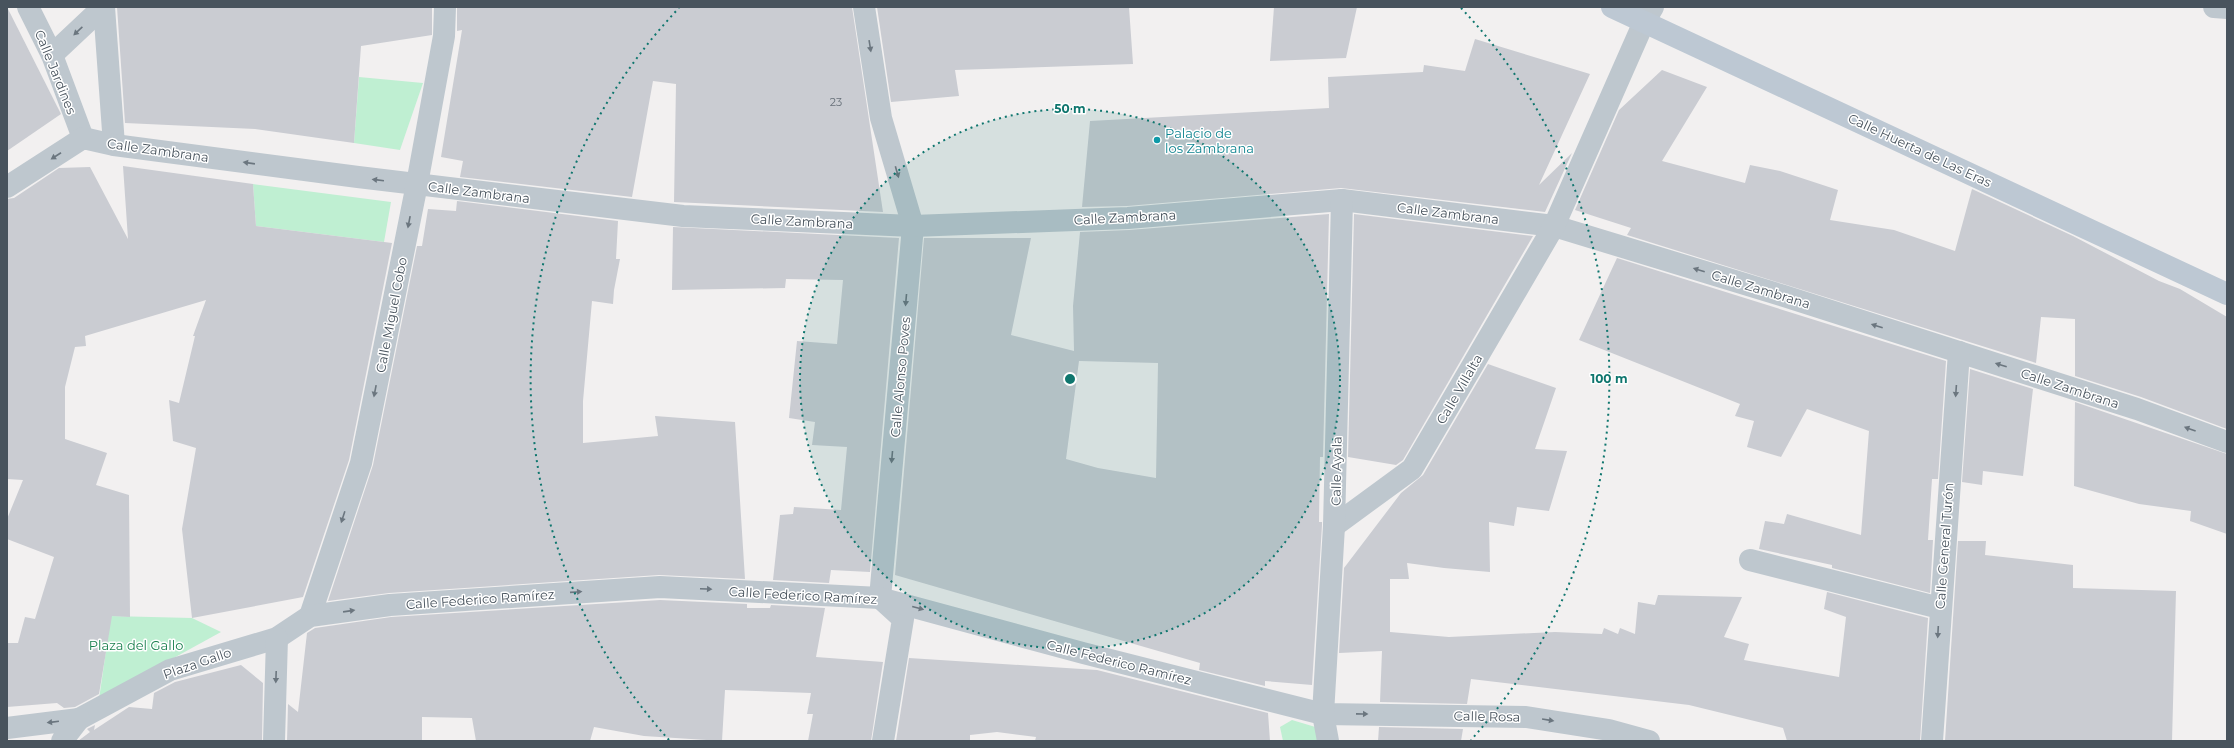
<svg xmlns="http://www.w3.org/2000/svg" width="2234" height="748" viewBox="0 0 2234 748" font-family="Montserrat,sans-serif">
  <rect width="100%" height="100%" fill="#f2f0f0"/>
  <!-- green -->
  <g fill="#bfefd2">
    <polygon points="359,77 423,83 400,150 354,143"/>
    <polygon points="253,184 391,202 384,242 256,226"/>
    <polygon points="111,616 192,618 221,632 99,699"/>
    <polygon points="1292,720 1322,729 1326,741 1283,741 1280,727"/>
  </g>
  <!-- building -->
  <g fill="#caccd2" fill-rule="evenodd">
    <polygon points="7,7 61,114 7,151"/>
    <polygon points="117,7 432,7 432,35 361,46 354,143 255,129 125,123"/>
    <polygon points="457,7 852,7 883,212 674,202 676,84 653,81 632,197 460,177 463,161 441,157 462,30 457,31"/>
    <polygon points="877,7 1129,7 1133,64 955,70 959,96 891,102"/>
    <polygon points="1274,7 1357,7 1346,58 1270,61"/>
    <polygon points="1475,39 1590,74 1539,185 1572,153 1545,212 1341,188 1127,206 1082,207 1090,121 1329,108 1328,77 1423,72 1424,65 1465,71"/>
    <polygon points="1662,70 1707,87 1662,161 1745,183 1750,165 1780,171 1838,190 1830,220 1894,230 1955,251 1972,189 2073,236 2159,281 2180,289 2227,317 2227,429 2141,397 2075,376 2075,319 2041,317 2036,363 1627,235 1631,228 1575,210 1619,110"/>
    <polygon points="123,166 253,184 256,226 392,243 349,460 303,597 192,618 182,529 196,448 173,441 169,400 179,403 195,336 193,336 206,300 85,336 86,346 75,347 65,387 65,439 107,453 96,485 129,495 130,617 112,616 99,694 75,707 64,708 57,703 7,707 7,643 18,643 25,617 35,619 54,557 7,539 7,519 23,480 7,479 7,199 14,198 59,168 90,167 128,239"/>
    <polygon points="457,201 618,221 616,259 620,259 614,290 613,304 592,301 583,401 583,443 658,436 655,416 735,422 745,579 659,575 389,593 328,601 373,465 417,246 422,246 428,209 456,211"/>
    <path d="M 1329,214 L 1323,457 L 1320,457 L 1319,522 L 1322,522 L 1322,525 L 1312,685 L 1265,681 L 1265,686 L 1199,670 L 1200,663 L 895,575 L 924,238 L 1031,238 L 1011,335 L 1074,351 L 1073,306 L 1080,232 L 1129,230 ZM 1079,361 L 1158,363 L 1156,478 L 1098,468 L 1066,459 Z"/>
    <polygon points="1354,214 1533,236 1403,460 1396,465 1348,457"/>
    <polygon points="673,227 899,238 870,572 831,570 829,583 773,580 780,515 793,514 794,507 841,510 847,447 812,445 815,422 789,418 797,341 837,344 843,280 786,279 785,288 672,290"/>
    <polygon points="1617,258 1946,361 1938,479 1932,479 1928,540 1933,540 1930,593 1832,568 1832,565 1759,549 1765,521 1784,524 1787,514 1861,535 1869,431 1807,409 1781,457 1747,447 1754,421 1735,416 1740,404 1579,340"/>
    <polygon points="1488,364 1556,388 1535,449 1567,451 1549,511 1517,507 1514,526 1489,522 1490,572 1444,568 1407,563 1409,579 1390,579 1390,632 1449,637 1555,632 1602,634 1604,628 1618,634 1620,628 1635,634 1638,602 1655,605 1658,595 1742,597 1724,637 1749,644 1744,660 1839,677 1846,617 1824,609 1827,592 1928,618 1920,741 1787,741 1783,728 1689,705 1471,679 1467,704 1380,702 1382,651 1339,653 1344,568 1401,493 1423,475"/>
    <polygon points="1970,369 2033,389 2023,476 1983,471 1982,485 1962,482"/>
    <polygon points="2075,402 2227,454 2227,534 2190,521 2191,511 2139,504 2074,486"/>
    <polygon points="1958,541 1986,541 1985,555 2073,565 2073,588 2176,591 2172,741 1945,741"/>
    <polygon points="660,600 747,604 747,608 770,608 771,605 825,608 816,657 883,662 871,741 808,741 813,714 807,714 811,693 725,690 722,741 644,736 594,727 590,741 476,741 472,718 422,717 422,741 287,741 288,704 298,712 307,633 315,628 391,617"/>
    <polygon points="909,658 1097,670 1268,713 1270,741 1035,741 1036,737 997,732 970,735 970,741 896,741"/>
    <polygon points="241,665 263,683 262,741 78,741 90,732 87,729 95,725 94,730 129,707 152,709 154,693 175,682"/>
    <polygon points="1379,727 1463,729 1461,741 1378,741"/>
  </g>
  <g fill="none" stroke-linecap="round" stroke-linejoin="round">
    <!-- street -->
    <g stroke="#bec7ce" stroke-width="22">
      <polyline points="28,7 52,55 83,138"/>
      <polyline points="104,7 114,145"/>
      <polyline points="864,7 881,118 913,226 880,598 903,619 883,741"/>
      <polyline points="2214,7 2227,8"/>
      <polyline points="52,55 103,7"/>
      <polyline points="7,187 83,138 114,145 358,177 683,216 913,226 1128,218 1342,200 1554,226 1784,296 2137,409 2227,442"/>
      <polyline points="1334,526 1412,469 1554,226 1644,22 1653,7"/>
      <polyline points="1750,560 1940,608"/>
      <polyline points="310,616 361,463 417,184 444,36 445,7"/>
      <polyline points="79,719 170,670 277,638 310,616 390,605 660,587 880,598 1083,653 1323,714 1526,717 1609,730 1649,741"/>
      <polyline points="7,728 79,719 62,741"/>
      <polyline points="274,741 277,638"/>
      <polyline points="1328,741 1323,714 1334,526 1342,200"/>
      <polyline points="1932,741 1959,352"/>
    </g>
    <!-- secondary -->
    <polyline stroke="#bdc8d3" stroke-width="22" points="1612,7 2227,294"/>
  </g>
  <!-- one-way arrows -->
  <defs><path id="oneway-solid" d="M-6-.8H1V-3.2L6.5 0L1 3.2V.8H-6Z"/></defs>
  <g fill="#6b767f">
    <use href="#oneway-solid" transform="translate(78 31) rotate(137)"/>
    <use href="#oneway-solid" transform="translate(870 46) rotate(81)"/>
    <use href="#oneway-solid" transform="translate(56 156) rotate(147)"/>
    <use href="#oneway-solid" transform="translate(249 163) rotate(-172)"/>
    <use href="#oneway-solid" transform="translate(897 172) rotate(74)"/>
    <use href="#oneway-solid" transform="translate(378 180) rotate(-173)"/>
    <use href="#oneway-solid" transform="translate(409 222) rotate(101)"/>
    <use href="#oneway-solid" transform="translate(1699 270) rotate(-163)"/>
    <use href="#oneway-solid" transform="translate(906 300) rotate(95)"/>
    <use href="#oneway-solid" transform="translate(1877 326) rotate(-162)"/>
    <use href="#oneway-solid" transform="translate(2001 365) rotate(-162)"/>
    <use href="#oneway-solid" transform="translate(375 391) rotate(101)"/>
    <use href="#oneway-solid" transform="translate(1956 391) rotate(94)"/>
    <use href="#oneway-solid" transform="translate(2190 429) rotate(-160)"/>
    <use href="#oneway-solid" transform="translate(892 457) rotate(95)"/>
    <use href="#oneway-solid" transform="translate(343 517) rotate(108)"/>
    <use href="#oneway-solid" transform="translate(706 589) rotate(3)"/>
    <use href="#oneway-solid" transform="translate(576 592) rotate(-4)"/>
    <use href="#oneway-solid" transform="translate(918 608) rotate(15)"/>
    <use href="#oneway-solid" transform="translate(349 611) rotate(-8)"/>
    <use href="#oneway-solid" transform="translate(1938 632) rotate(93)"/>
    <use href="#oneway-solid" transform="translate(276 677) rotate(92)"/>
    <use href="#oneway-solid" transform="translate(1362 714) rotate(1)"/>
    <use href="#oneway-solid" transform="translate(1548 720) rotate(9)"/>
    <use href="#oneway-solid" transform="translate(53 722) rotate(173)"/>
  </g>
  <!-- distance rings -->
  <circle cx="1070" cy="379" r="270" fill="#0f766e" fill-opacity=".12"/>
  <g fill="none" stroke="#0f766e" stroke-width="2" stroke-dasharray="2 4">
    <circle cx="1070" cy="379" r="270"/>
    <path d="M669 740A539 539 0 0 1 679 8M1461 8A539 539 0 0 1 1471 740"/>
  </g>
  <!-- markers -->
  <circle fill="#0f9aa8" stroke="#fff" stroke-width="1.5" cx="1157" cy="140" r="4"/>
  <g text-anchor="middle" stroke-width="3" stroke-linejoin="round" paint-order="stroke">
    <!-- number labels -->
    <g font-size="11" fill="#68717a">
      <text x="836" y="106">23</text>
    </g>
    <!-- street labels -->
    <g font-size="13" fill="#48535d" stroke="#fff">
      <text transform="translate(56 72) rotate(68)" y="5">Calle Jardines</text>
      <text transform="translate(158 150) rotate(8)" y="5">Calle Zambrana</text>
      <text transform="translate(1920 150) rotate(25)" y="5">Calle Huerta de Las Eras</text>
      <text transform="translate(479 192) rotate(7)" y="5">Calle Zambrana</text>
      <text transform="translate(1448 213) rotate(7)" y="5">Calle Zambrana</text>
      <text transform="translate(1125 217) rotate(-3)" y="5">Calle Zambrana</text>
      <text transform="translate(802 221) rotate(3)" y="5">Calle Zambrana</text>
      <text transform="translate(1761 289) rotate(17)" y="5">Calle Zambrana</text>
      <text transform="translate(391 315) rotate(-79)" y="5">Calle Miguel Cobo</text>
      <text transform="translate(900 377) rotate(-85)" y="5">Calle Alonso Poves</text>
      <text transform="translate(2070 388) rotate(18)" y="5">Calle Zambrana</text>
      <text transform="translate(1459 389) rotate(-60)" y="5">Calle Villalta</text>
      <text transform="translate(1336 471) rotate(-89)" y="5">Calle Ayala</text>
      <text transform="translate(1944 546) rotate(-86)" y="5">Calle General Turón</text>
      <text transform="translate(803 595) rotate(3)" y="5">Calle Federico Ramírez</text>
      <text transform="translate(480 599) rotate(-4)" y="5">Calle Federico Ramírez</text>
      <text transform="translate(1119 662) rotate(14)" y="5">Calle Federico Ramírez</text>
      <text transform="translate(197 663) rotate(-19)" y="5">Plaza Gallo</text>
      <text transform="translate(1487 716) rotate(1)" y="5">Calle Rosa</text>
    </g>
    <!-- culture labels -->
    <g font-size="13" fill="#0d838f" stroke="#fff" text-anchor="start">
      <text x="1165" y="138">Palacio de<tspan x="1165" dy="15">los Zambrana</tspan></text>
    </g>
    <!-- park labels -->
    <g font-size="13" fill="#187f4d" stroke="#fff">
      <text x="136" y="650">Plaza del Gallo</text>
    </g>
  </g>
  <circle cx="1070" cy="379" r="6" fill="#0f766e" stroke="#fff" stroke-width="2"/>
  <g font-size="12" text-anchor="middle" font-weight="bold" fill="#0f766e" stroke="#fff" stroke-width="3" stroke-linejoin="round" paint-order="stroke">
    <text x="1070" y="113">50 m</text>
    <text x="1609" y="383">100 m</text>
  </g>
  <!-- border -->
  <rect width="2234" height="748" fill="none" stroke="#48535d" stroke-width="16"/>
</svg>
